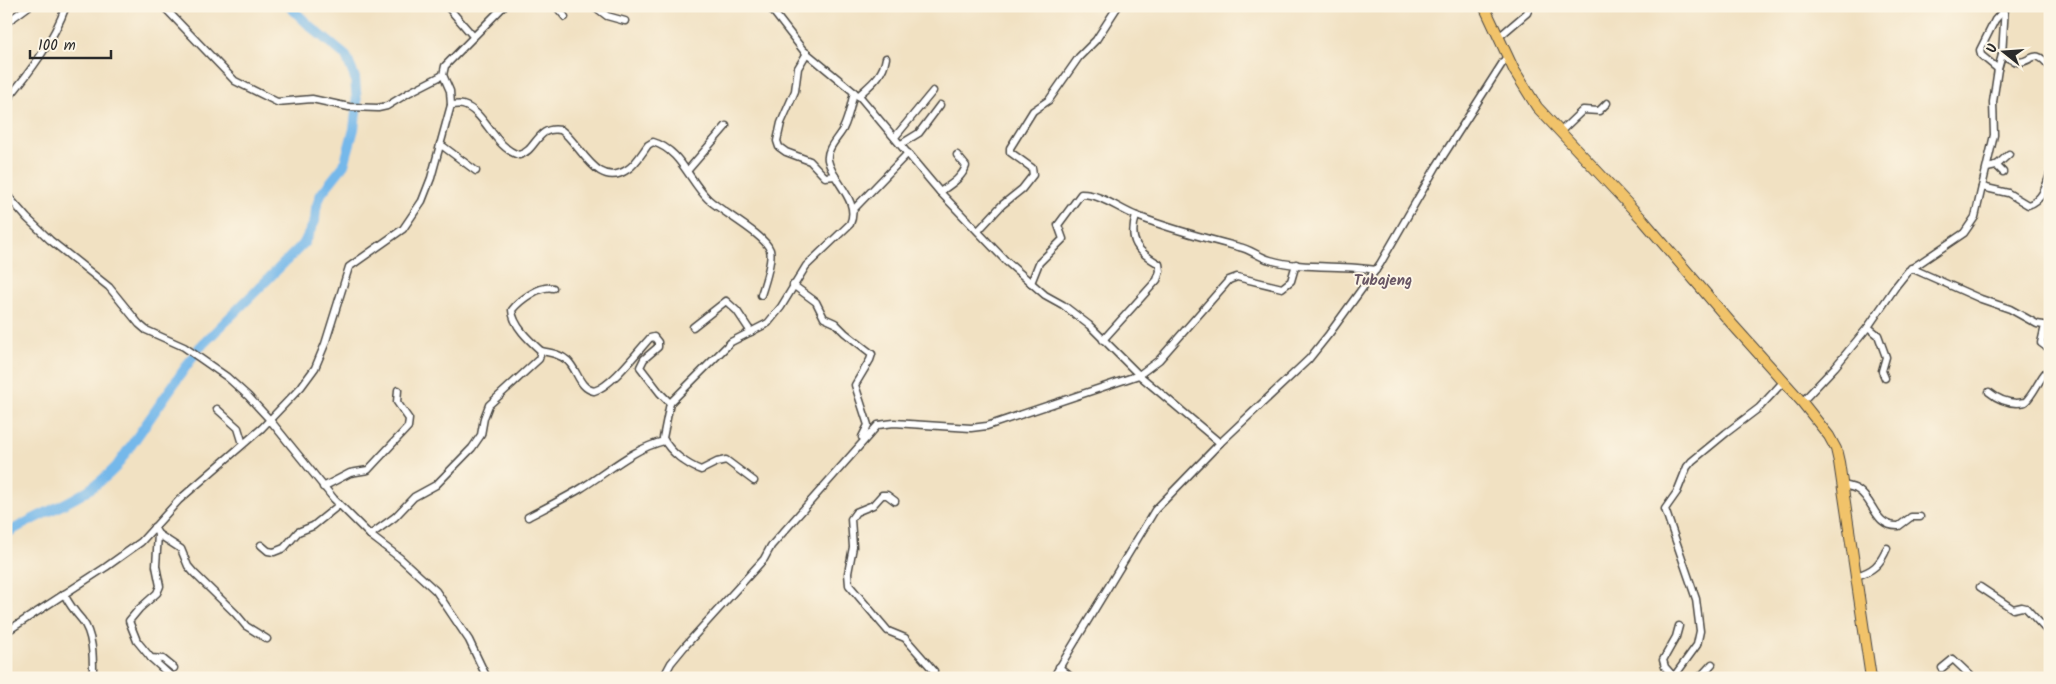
<svg xmlns="http://www.w3.org/2000/svg" width="2056" height="684" viewBox="0 0 2056 684" font-family="Kalam,sans-serif">
  <rect width="100%" height="100%" fill="#fcf5e5"/>
  <filter id="ink" filterUnits="userSpaceOnUse"><feTurbulence type="fractalNoise" baseFrequency=".02" numOctaves="2"/><feDisplacementMap in="SourceGraphic" scale="10" xChannelSelector="R" yChannelSelector="G"/><feConvolveMatrix kernelMatrix="1 2 1 2 8 2 1 2 1" color-interpolation-filters="sRGB"/></filter>
  <filter id="wash" filterUnits="userSpaceOnUse"><feTurbulence type="fractalNoise" baseFrequency=".0096" numOctaves="4" result="noise"/><feDisplacementMap in="SourceGraphic" scale="20" xChannelSelector="R" yChannelSelector="G"/><feGaussianBlur stdDeviation="1.12" result="paint"/><feColorMatrix in="noise" values="0 0 0 0 0 0 0 0 0 0 0 0 0 0 0 0 0 1.4 0 .05"/><feComposite in="paint" operator="in"/></filter>
  <g filter="url(#wash)">
    <rect width="100%" height="100%" fill="#f1e1c2"/>
    <g fill="none" stroke-linecap="round" stroke-linejoin="round">
      <!-- river -->
      <path stroke="#75b8ea" stroke-width="10" d="M 6,534 C 44,510 84,501 116,467 L 199,348 L 304,243 L 315,221 L 316,208 L 321,194 L 344,165 L 354,129 L 357,104 L 355,78 L 346,56 L 312,28 L 289,6"/>
    </g>
  </g>
  <g filter="url(#ink)">
    <g fill="none" stroke-linecap="round" stroke-linejoin="round">
      <defs>
        <g id="minor">
          <polyline points="163,6 235,81 277,102 312,99 349,107 378,108 387,106 410,92 443,75"/>
          <polyline points="447,6 473,36"/>
          <polyline points="556,6 565,17"/>
          <polyline points="594,6 607,16 625,21"/>
          <polyline points="769,6 803,50 861,98 940,192 1006,261 1045,295 1063,305 1089,325 1139,375 1220,443"/>
          <polyline points="6,23 29,6"/>
          <polyline points="1500,36 1527,13 1530,6"/>
          <polyline points="807,53 798,68 795,91 781,123 777,141 779,147 786,152 810,161 825,177 835,176"/>
          <path d="M 2002,55 C 2007,57 2012,61 2018,62 C 2033,63 2033,46 2050,67"/>
          <polyline points="1998,69 1981,55 1980,50 1995,20 2005,9"/>
          <path d="M 858,96 C 871,84 883,76 886,58"/>
          <path d="M 6,101 C 30,72 53,42 66,6"/>
          <path d="M 451,105 C 455,105 459,104 463,105 C 485,111 494,148 519,155 C 537,151 536,125 561,130 C 581,144 597,191 628,169 C 636,164 642,153 648,145 L 653,142 C 681,150 689,181 708,199 C 722,212 765,235 770,250 C 773,260 764,286 761,295"/>
          <polyline points="1560,132 1583,110 1599,111 1607,103"/>
          <polyline points="895,137 933,91"/>
          <polyline points="440,144 476,171"/>
          <polyline points="901,144 919,133 940,105"/>
          <polyline points="1996,165 2003,172"/>
          <polyline points="1987,168 1996,166 2009,154"/>
          <polyline points="688,170 726,126"/>
          <path d="M 1982,187 L 2008,193 L 2028,205 C 2042,201 2046,187 2050,174"/>
          <path d="M 940,192 C 950,185 962,178 966,166 L 957,155"/>
          <polyline points="6,194 27,218 50,240 109,287 139,324 146,330 184,347 227,377 248,396 270,420 334,499 370,535 400,558 436,591 469,640 487,678"/>
          <polyline points="853,210 908,153"/>
          <polyline points="978,231 1002,205 1022,189 1033,175 1032,168 1010,152 1010,148 1033,111 1049,100 1079,57 1096,40 1118,6"/>
          <polyline points="1911,268 1981,299 2010,309 2037,324 2050,326"/>
          <path d="M 1031,283 L 1039,263 L 1063,239 L 1058,225 L 1081,194 C 1102,194 1118,209 1137,216 C 1170,229 1204,238 1239,247 C 1250,249 1259,257 1270,260 C 1304,270 1341,264 1376,270"/>
          <polyline points="793,285 816,302 824,318 835,323 845,333 872,354 870,360 855,385 868,425 862,437"/>
          <polyline points="2045,326 2041,343 2045,346 2050,346"/>
          <polyline points="693,327 726,301 737,311 751,332"/>
          <polyline points="1868,327 1878,335 1886,357 1882,371 1885,378"/>
          <path d="M 1103,340 L 1157,280 L 1160,271 L 1159,264 C 1138,252 1128,241 1136,216"/>
          <path d="M 541,351 C 551,353 560,354 568,361 C 578,371 579,388 594,391 C 612,386 637,352 650,338 L 654,337 L 658,342 L 658,347 L 644,359 L 640,367 L 660,393 L 670,403"/>
          <path d="M 1989,392 C 2000,401 2011,405 2025,402 C 2034,395 2042,372 2050,369"/>
          <polyline points="1802,402 1835,367 1868,327 1896,286 1908,271 1964,233 1975,217 1994,135 1993,102 1998,69 2002,55 2005,6"/>
          <polyline points="217,409 238,428 243,444"/>
          <path d="M 754,481 L 726,460 L 717,462 L 701,470 C 687,465 670,452 663,438 L 670,403 L 731,342 L 768,323 L 781,307 L 806,266 L 850,224 C 861,201 832,181 828,160 C 826,149 838,138 843,129 C 849,117 851,104 854,92"/>
          <path d="M 1843,485 C 1848,486 1854,487 1858,490 C 1875,501 1874,527 1899,526 L 1911,517 L 1920,517"/>
          <polyline points="323,487 350,473 368,470 408,427 409,419 397,402 398,390"/>
          <polyline points="895,501 887,495 882,495 873,505 856,512 851,519 853,547 848,573 849,585 888,631 905,638 934,671 932,678"/>
          <path d="M 528,517 C 545,508 563,499 580,489 C 608,472 632,449 664,441"/>
          <polyline points="154,527 158,534 156,566 160,586 157,593 139,609 129,621 137,641 151,658 163,659 174,668"/>
          <polyline points="158,534 181,549 188,566 194,573 236,614 246,626 267,639"/>
          <path d="M 370,535 L 395,517 L 414,497 L 436,485 L 472,448 L 481,435 L 484,418 L 489,405 L 539,359 L 541,351 C 530,341 513,326 512,310 C 520,300 540,285 553,288"/>
          <polyline points="261,545 268,551 274,552 284,548 298,532 313,526 339,505"/>
          <path d="M 1856,576 C 1873,571 1880,565 1887,548"/>
          <polyline points="1980,587 2013,609 2022,607 2026,608 2050,634"/>
          <path d="M 64,594 C 69,604 75,612 82,620 C 94,635 93,660 93,678"/>
          <polyline points="6,632 106,567 141,542 179,500 262,428 301,387 315,368 325,344 349,267 403,229 422,201 431,178 451,105 450,91 443,75 445,66 504,6"/>
          <polyline points="151,658 173,678"/>
          <polyline points="1059,667 1072,678"/>
          <polyline points="1942,668 1953,659 1973,678"/>
          <polyline points="1673,676 1665,667 1663,660 1676,637 1679,626"/>
          <polyline points="663,678 671,663 685,646 764,559 771,546 878,425 894,423 971,428 987,426 1139,375 1159,360 1229,280 1237,277 1282,288 1291,281 1296,264"/>
          <polyline points="1053,678 1155,510 1220,443 1309,359 1329,334 1380,264 1436,167 1507,56"/>
          <polyline points="1673,678 1697,645 1700,631 1696,599 1665,509 1677,492 1687,467 1692,461 1726,433 1759,408 1783,382"/>
          <polyline points="1699,678 1712,664"/>
        </g>
        <polyline id="primary" points="1484,6 1514,70 1537,107 1643,220 1732,324 1802,402 1829,436 1836,449 1839,462 1871,678"/>
      </defs>
      <!-- minor casing -->
      <use href="#minor" stroke="#494642" stroke-width="9"/>
      <!-- primary casing -->
      <use href="#primary" stroke="#494642" stroke-width="12"/>
      <!-- minor -->
      <use href="#minor" stroke="#fff" stroke-width="6"/>
      <!-- primary -->
      <use href="#primary" stroke="#f1c36a" stroke-width="10"/>
    </g>
  </g>
  <g text-anchor="middle" stroke-width="4" stroke-linejoin="round" paint-order="stroke">
    <!-- quarter labels -->
    <g font-size="15" font-weight="bold" fill="#685664" stroke="#fcf5e5">
      <text x="1383" y="285">Tubajeng</text>
    </g>
  </g>
  <!-- margin -->
  <rect width="2056" height="684" fill="none" stroke="#fcf5e5" stroke-width="25"/>
  <!-- north arrow -->
  <g transform="translate(2004 52) rotate(287)" stroke="#fcf5e5" stroke-width="4" paint-order="stroke">
  <path d="M0-4L9 19L0 12L-9 19Z" fill="#2b2b2b"/>
  <text y="-8" font-size="14" font-weight="bold" text-anchor="middle" fill="#2b2b2b">U</text>
  </g>
  <!-- scale -->
  <path d="M30 50v8h81v-8" fill="none" stroke="#2b2b2b" stroke-width="2.5"/>
  <text x="38" y="50" font-size="15" fill="#2b2b2b" stroke="#fcf5e5" stroke-width="4" paint-order="stroke">100 m</text>
</svg>
